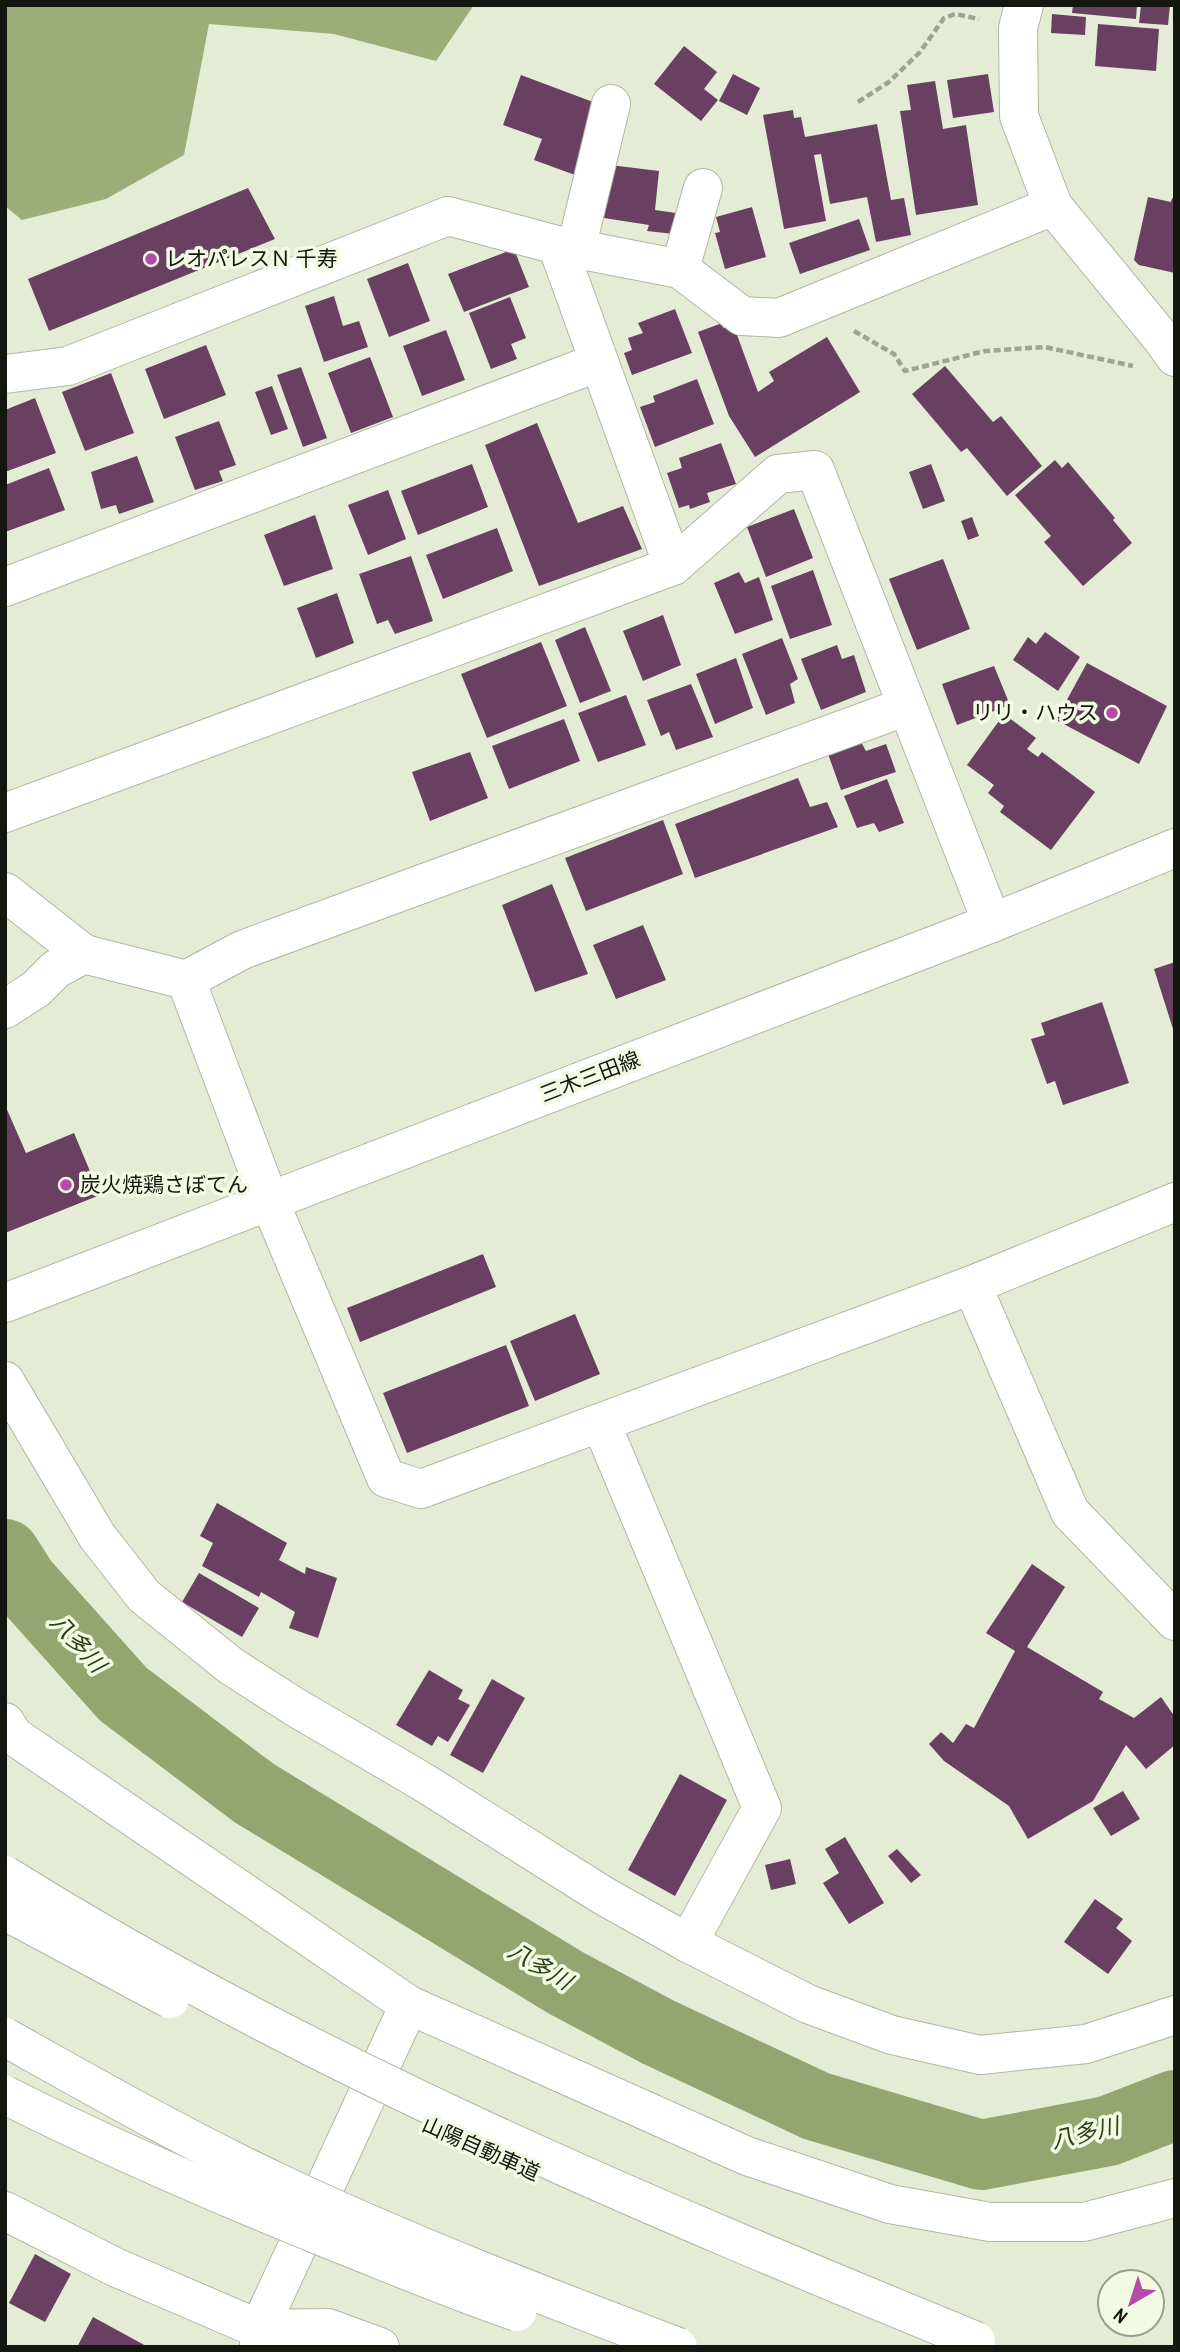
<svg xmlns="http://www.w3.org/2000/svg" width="1180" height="2352" viewBox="0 0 1180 2352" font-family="'Archivo Narrow','Noto Sans JP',sans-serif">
  <rect width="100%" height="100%" fill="#e5ecd6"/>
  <!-- forest -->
  <polygon fill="#9dad77" points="5,5 474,5 436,61 334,34 209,24 184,155 106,199 22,220 5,206"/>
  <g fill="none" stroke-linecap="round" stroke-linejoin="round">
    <!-- river -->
    <polyline stroke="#95a56f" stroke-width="70" points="5,1554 23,1582 123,1694 254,1793 566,1983 658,2032 816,2106 981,2155 1108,2131 1175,2105"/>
  </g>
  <!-- building -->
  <g fill="#694062">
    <polygon points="1073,5 1137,5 1136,19 1072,13"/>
    <polygon points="1141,5 1170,5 1168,25 1139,23"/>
    <polygon points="1052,14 1086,17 1085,35 1051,33"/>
    <polygon points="1098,24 1159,29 1156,71 1095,66"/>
    <polygon points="684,46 717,72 704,89 718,100 701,121 654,84"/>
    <polygon points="733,74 760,88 747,115 719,101"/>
    <polygon points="988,74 994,112 953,118 947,80"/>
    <polygon points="521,75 601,105 575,175 534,160 542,139 503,125"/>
    <polygon points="935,81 943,129 966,125 978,205 916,215 900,111 911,110 907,85"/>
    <polygon points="793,110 794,118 801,117 805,137 877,124 891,200 904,198 911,235 876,242 867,197 830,204 821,154 814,155 826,221 784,229 763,115"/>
    <polygon points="610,165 659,171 655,210 676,213 674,234 647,231 649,225 604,218"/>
    <polygon points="248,188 275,239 49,331 28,279"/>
    <polygon points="1148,197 1171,202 1172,198 1175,199 1175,273 1139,265 1134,260"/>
    <polygon points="752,207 766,257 725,269 715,233 720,232 716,217"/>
    <polygon points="859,219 870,250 800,274 789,243"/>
    <polygon points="514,249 529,287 464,312 448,274"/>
    <polygon points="408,263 430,321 389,337 367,279"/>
    <polygon points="334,296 343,326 359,321 368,347 324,362 305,306"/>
    <polygon points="510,297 526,338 511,344 517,359 491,369 469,313"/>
    <polygon points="675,309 692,353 632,375 624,353 632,350 628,338 643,333 638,323"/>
    <polygon points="722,323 723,328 733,324 758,392 774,381 769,372 827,337 860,392 755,457 729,416 698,332"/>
    <polygon points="446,330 465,380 422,396 403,346"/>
    <polygon points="206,345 226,395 164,419 145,369"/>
    <polygon points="370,357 393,417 351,433 328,373"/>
    <polygon points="945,366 993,422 1001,416 1042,466 1007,496 967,448 961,452 912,394"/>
    <polygon points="301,367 327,438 303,447 277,375"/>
    <polygon points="111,373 134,433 85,451 62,392"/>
    <polygon points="697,379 714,424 655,447 640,407 655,402 653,396"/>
    <polygon points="272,386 288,429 271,435 255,392"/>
    <polygon points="35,398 56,453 5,472 5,410"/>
    <polygon points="219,421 236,465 219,471 223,481 195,490 175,437"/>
    <polygon points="537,423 578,523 623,506 642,549 539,586 485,445"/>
    <polygon points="721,443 736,484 707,493 710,502 690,509 689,505 679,508 667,473 682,468 679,458"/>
    <polygon points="137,456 154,502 119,514 116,505 101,509 91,472"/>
    <polygon points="1055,460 1062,468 1068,462 1115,518 1113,520 1132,543 1083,586 1044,542 1051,536 1015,495"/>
    <polygon points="472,464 488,507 418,535 401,491"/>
    <polygon points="931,464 945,501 923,509 909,472"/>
    <polygon points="49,468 65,510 5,532 5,485"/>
    <polygon points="388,490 406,539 368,555 348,505"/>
    <polygon points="794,509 813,558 766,577 747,527"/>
    <polygon points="315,515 333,569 284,586 264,535"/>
    <polygon points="972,517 979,536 968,540 961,521"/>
    <polygon points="497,528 513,571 443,599 426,555"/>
    <polygon points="411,556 433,621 395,634 388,620 377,624 359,574"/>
    <polygon points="943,559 970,629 917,650 889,579"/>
    <polygon points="813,570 832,625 790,639 771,586"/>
    <polygon points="739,572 745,583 759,577 773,620 735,634 714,583"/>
    <polygon points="337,593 354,643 316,658 297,608"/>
    <polygon points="663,615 681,665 643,681 623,631"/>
    <polygon points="585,627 611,691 580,703 555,640"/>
    <polygon points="1045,632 1080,657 1058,691 1013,660 1028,637 1036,644"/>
    <polygon points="782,638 798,679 790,684 795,703 766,715 742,654"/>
    <polygon points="541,642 567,706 487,738 461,674"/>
    <polygon points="837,645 842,659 854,655 866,692 821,710 801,659"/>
    <polygon points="736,658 753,708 715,724 696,674"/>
    <polygon points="1087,663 1167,706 1139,764 1056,720"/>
    <polygon points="994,666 1010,705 957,725 942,684"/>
    <polygon points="691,684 713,737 676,750 669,732 661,736 647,700"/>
    <polygon points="626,695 646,745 598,762 578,713"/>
    <polygon points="1004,714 1036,738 1027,749 1038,757 1042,752 1095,792 1051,850 1000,812 1004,806 988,793 994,785 967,765"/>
    <polygon points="564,719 580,761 509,789 492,746"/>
    <polygon points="861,742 866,751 886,744 896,772 841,790 828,754"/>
    <polygon points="470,752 488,798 430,821 412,772"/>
    <polygon points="798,778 810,807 827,802 838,827 695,878 675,824"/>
    <polygon points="887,779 904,823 879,832 874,823 857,828 844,796"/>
    <polygon points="663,820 683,874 586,911 565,858"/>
    <polygon points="552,884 588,974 535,992 502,905"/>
    <polygon points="643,925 666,980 616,999 593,945"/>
    <polygon points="1175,962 1175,1032 1174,1032 1154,969"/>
    <polygon points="1102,1002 1129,1083 1063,1105 1055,1081 1047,1084 1031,1039 1045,1035 1041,1023"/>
    <polygon points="5,1105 26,1153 74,1133 100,1195 5,1233"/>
    <polygon points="483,1254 496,1287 360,1342 347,1308"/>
    <polygon points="575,1314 600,1374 535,1401 510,1341"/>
    <polygon points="506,1345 529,1406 407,1453 383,1393"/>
    <polygon points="217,1503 287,1543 279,1560 305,1574 306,1567 337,1578 318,1638 289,1628 295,1612 261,1592 259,1597 202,1566 213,1543 200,1536"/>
    <polygon points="1032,1564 1065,1587 1027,1647 1103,1692 1099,1699 1134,1718 1161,1697 1175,1717 1175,1745 1146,1769 1126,1745 1093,1801 1028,1839 1009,1806 944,1761 929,1744 941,1732 953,1743 966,1724 974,1728 1015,1651 986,1633"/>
    <polygon points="199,1573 259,1608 242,1637 182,1602"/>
    <polygon points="429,1670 463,1690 458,1699 470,1705 448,1742 438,1736 432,1746 396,1725"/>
    <polygon points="492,1679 525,1698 483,1773 450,1755"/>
    <polygon points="680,1774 727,1800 675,1896 628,1870"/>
    <polygon points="1123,1791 1140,1819 1111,1836 1093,1808"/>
    <polygon points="845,1837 884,1903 849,1924 823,1883 839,1873 825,1849"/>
    <polygon points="897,1849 921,1875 911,1883 888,1856"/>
    <polygon points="790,1859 796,1884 771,1890 765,1865"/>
    <polygon points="1095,1899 1123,1919 1116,1928 1132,1941 1108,1974 1064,1942"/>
    <polygon points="35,2254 71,2274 45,2322 9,2303"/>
    <polygon points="93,2317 148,2347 77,2347"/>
  </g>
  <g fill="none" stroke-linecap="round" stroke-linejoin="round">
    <defs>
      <g id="minor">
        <polyline points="1024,5 1018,28 1019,116 1053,206 1163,340 1175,357"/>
        <polyline points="557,245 673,566 778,474 815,470 992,923"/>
        <polyline points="576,249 611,104"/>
        <polyline points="680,269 703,188"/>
        <polyline points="5,374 68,366 448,216 557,245 680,269 742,316 779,318 1053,206"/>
        <polyline points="5,587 599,362"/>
        <polyline points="5,813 673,566"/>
        <polyline points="5,892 84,954"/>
        <polyline points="186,980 242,950 907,706"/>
        <polyline points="5,1009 36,989 56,969 84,954 186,980 269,1200 386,1478 421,1489 972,1285 1175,1202"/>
        <polyline points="972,1285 1070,1512 1175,1621"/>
        <polyline points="5,1381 97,1536 144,1596 231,1666 295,1707 423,1782 604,1896 688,1943 808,2004 892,2035 980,2055 1086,2044 1175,2015"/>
        <polyline points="601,1423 762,1808 688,1943"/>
        <polyline points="5,1722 14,1736 409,2005 747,2156 890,2204 990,2222 1084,2222 1175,2198"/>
        <polyline points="5,2211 115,2267 259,2329 328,2328 380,2347"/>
        <polyline points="259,2329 409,2005"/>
      </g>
      <polyline id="tertiary" points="259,2347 259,2329"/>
      <polyline id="primary" points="5,1303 992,923 1175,848"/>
    </defs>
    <!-- minor casing -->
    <use href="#minor" stroke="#b0b7a2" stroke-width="40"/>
    <!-- tertiary casing -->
    <use href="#tertiary" stroke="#b0b7a2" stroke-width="40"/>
    <!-- primary casing -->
    <use href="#primary" stroke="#b0b7a2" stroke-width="40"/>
    <!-- path -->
    <g stroke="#9ea493" stroke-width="4.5" stroke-dasharray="7 3.5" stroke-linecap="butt">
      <polyline points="858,102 889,82 920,52 944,18 955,14 979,19"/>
      <polyline points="854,331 894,354 905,371 985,351 1045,347 1133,366"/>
    </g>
    <!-- minor -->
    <use href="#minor" stroke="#fff" stroke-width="38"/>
    <!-- tertiary -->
    <use href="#tertiary" stroke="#fff" stroke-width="38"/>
    <!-- primary -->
    <use href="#primary" stroke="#fff" stroke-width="38"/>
    <defs>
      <g id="motorway-bridge">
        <path d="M 5,1875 C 310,2066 645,2205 976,2341"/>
        <polyline points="5,1911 170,1999"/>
        <path d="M 5,2037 C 96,2088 187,2140 281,2184 C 410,2245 544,2296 678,2347"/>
        <path d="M 5,2095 C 112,2149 222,2196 333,2241 C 394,2265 455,2291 517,2312"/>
      </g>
    </defs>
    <!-- motorway-bridge casing -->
    <use href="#motorway-bridge" stroke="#b0b7a2" stroke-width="40" stroke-linecap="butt"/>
    <!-- motorway-bridge -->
    <use href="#motorway-bridge" stroke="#fff" stroke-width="38"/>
  </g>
  <!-- markers -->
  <g fill="#b749a8" stroke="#f2fae3" stroke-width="2.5">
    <circle cx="151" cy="259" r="7"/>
    <circle cx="1112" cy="713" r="7"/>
    <circle cx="66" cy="1185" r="7"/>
  </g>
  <g text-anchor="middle" stroke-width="7" stroke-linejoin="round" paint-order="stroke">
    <!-- poi labels -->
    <g font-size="21" fill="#14170f" stroke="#f2fae3" text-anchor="start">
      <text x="165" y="266">レオパレスＮ 千寿</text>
      <text x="1098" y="720" text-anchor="end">リリ・ハウス</text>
      <text x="80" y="1192">炭火焼鶏さぼてん</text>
    </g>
    <!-- street labels -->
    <g font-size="21" fill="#14170f" stroke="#f2fae3">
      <text transform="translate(590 1077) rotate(-21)" y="7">三木三田線</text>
      <text transform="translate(481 2149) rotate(24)" y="7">山陽自動車道</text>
    </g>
    <!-- water labels -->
    <g font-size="23" font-style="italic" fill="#323d13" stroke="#f2fae3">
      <text transform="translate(78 1643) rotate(48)" y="8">八多川</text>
      <text transform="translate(540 1966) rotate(31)" y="8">八多川</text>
      <text transform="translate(1085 2133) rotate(-13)" y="8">八多川</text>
    </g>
  </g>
  <!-- border -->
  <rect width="1180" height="2352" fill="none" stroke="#14170f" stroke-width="14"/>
  <!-- north arrow -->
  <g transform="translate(1131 2303) rotate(219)"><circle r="33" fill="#f2fae3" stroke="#999f8e" stroke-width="2"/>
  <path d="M0-5L12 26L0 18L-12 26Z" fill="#b749a8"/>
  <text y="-10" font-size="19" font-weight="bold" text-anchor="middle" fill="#14170f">N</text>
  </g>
</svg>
